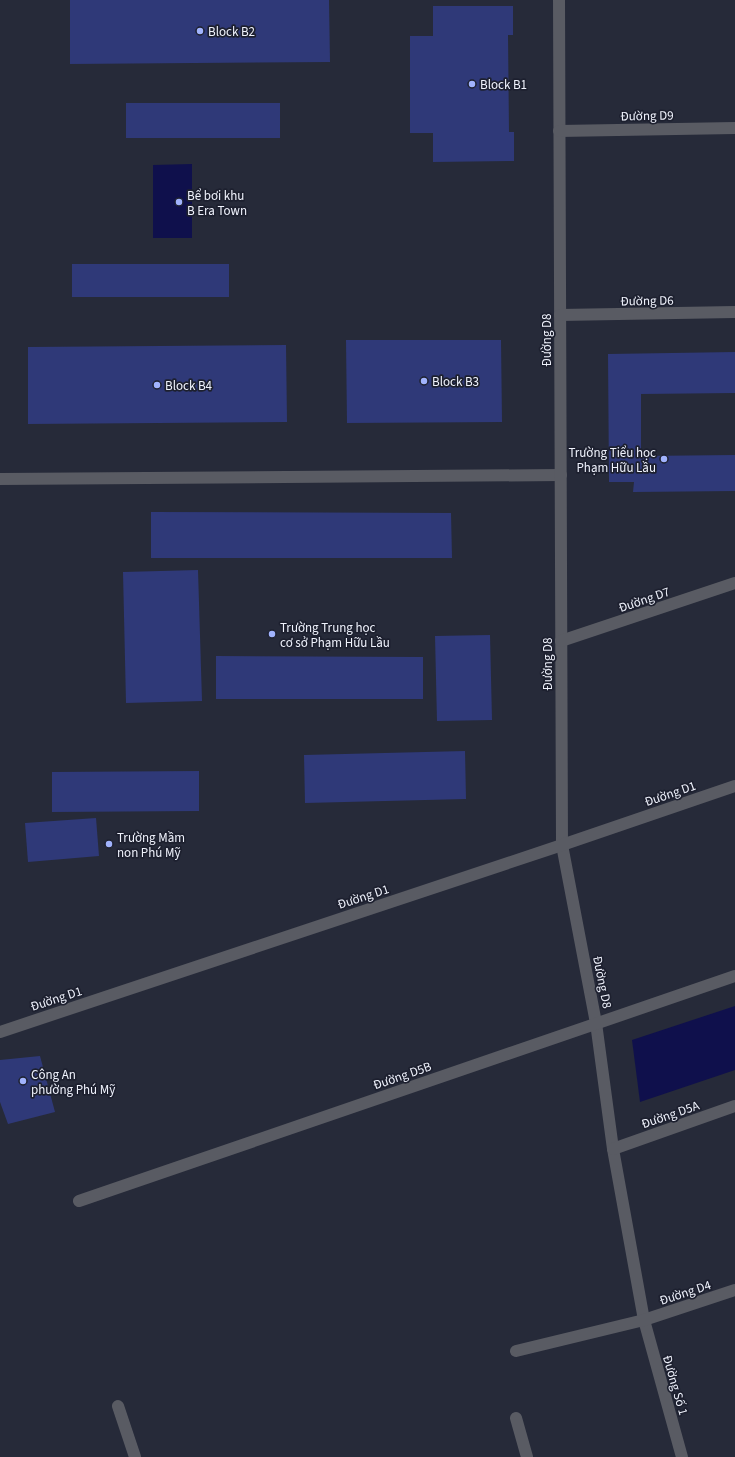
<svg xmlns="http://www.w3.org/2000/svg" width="735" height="1457" viewBox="0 0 735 1457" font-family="'Source Sans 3',sans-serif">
  <rect width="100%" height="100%" fill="#262a39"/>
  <!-- water -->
  <g fill="#0f104c">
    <polygon points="192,164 192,238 153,238 153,165"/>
    <polygon points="735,1006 735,1070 640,1102 632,1040"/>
  </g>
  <!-- building -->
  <g fill="#2f3978">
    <polygon points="70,0 329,0 330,62 70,64"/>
    <polygon points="433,6 513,6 513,35 508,35 509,132 514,132 514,161 433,162 433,133 410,133 410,36 433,36"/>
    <rect x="126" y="103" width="154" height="35"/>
    <rect x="72" y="264" width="157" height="33"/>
    <polygon points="346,340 501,340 502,422 347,423"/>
    <polygon points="286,345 287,422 28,424 28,347"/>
    <polygon points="735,352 735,393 641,394 641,456 735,455 735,491 633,492 634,482 609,482 608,354"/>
    <polygon points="151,512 451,513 452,558 151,558"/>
    <polygon points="198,570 202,701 126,703 123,572"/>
    <polygon points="490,635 492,720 437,721 435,636"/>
    <polygon points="216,656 423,657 423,699 216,699"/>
    <polygon points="465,751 466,799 305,803 304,755"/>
    <polygon points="199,771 199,811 52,812 52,772"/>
    <polygon points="96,818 99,856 28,862 25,823"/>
    <polygon points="40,1056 55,1112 8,1124 0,1102 0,1060"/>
  </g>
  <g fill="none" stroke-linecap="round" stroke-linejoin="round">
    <!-- lane -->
    <polyline stroke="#595b63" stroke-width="12" points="0,479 561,475"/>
    <!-- street -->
    <g stroke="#595b63" stroke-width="12">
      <polyline points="559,0 562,845 596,1023 613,1149 644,1320 682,1457"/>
      <polyline points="559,131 735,128"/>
      <polyline points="560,315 735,312"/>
      <polyline points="561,641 735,583"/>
      <polyline points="0,1032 562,845 735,786"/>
      <polyline points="613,1149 735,1106"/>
      <polyline points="79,1201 735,976"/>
      <polyline points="516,1351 644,1320 735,1290"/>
      <polyline points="118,1406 135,1457"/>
      <polyline points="516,1418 527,1457"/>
    </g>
  </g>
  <!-- markers -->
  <g fill="#a1b3fd" stroke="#1d202f" stroke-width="1.5">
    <circle cx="200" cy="31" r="4"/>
    <circle cx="472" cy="84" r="4"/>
    <circle cx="179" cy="202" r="4"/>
    <circle cx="424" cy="381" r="4"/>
    <circle cx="157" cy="385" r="4"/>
    <circle cx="664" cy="459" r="4"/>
    <circle cx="272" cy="634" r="4"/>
    <circle cx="109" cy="844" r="4"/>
    <circle cx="23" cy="1081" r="4"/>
  </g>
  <g text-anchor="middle" stroke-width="3.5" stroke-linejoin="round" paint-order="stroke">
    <!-- poi labels -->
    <g font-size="13" fill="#eff2fc" stroke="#1d202f" text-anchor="start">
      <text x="208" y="36">Block B2</text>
      <text x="480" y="89">Block B1</text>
      <text x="187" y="200">Bể bơi khu<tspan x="187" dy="15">B Era Town</tspan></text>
      <text x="432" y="386">Block B3</text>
      <text x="165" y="390">Block B4</text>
      <text x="656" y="457" text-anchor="end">Trường Tiểu học<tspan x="656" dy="15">Phạm Hữu Lầu</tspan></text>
      <text x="280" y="632">Trường Trung học<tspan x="280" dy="15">cơ sở Phạm Hữu Lầu</tspan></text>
      <text x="117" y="842">Trường Mầm<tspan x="117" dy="15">non Phú Mỹ</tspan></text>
      <text x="31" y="1079">Công An<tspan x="31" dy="15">phường Phú Mỹ</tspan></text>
    </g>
    <!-- street labels -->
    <g font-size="13" fill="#eff2fc" stroke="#1d202f">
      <text transform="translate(647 115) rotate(-1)" y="5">Đường D9</text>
      <text transform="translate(647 300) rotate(-1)" y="5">Đường D6</text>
      <text transform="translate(546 340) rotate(-90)" y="5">Đường D8</text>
      <text transform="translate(644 599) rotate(-19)" y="5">Đường D7</text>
      <text transform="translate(547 664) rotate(-90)" y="5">Đường D8</text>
      <text transform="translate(670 793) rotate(-19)" y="5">Đường D1</text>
      <text transform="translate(363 896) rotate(-18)" y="5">Đường D1</text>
      <text transform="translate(603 982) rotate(79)" y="5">Đường D8</text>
      <text transform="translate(56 998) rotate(-18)" y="5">Đường D1</text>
      <text transform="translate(402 1075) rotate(-19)" y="5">Đường D5B</text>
      <text transform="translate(670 1114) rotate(-19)" y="5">Đường D5A</text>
      <text transform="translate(685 1292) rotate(-18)" y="5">Đường D4</text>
      <text transform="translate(676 1385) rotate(74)" y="5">Đường Số 1</text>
    </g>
  </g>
</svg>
